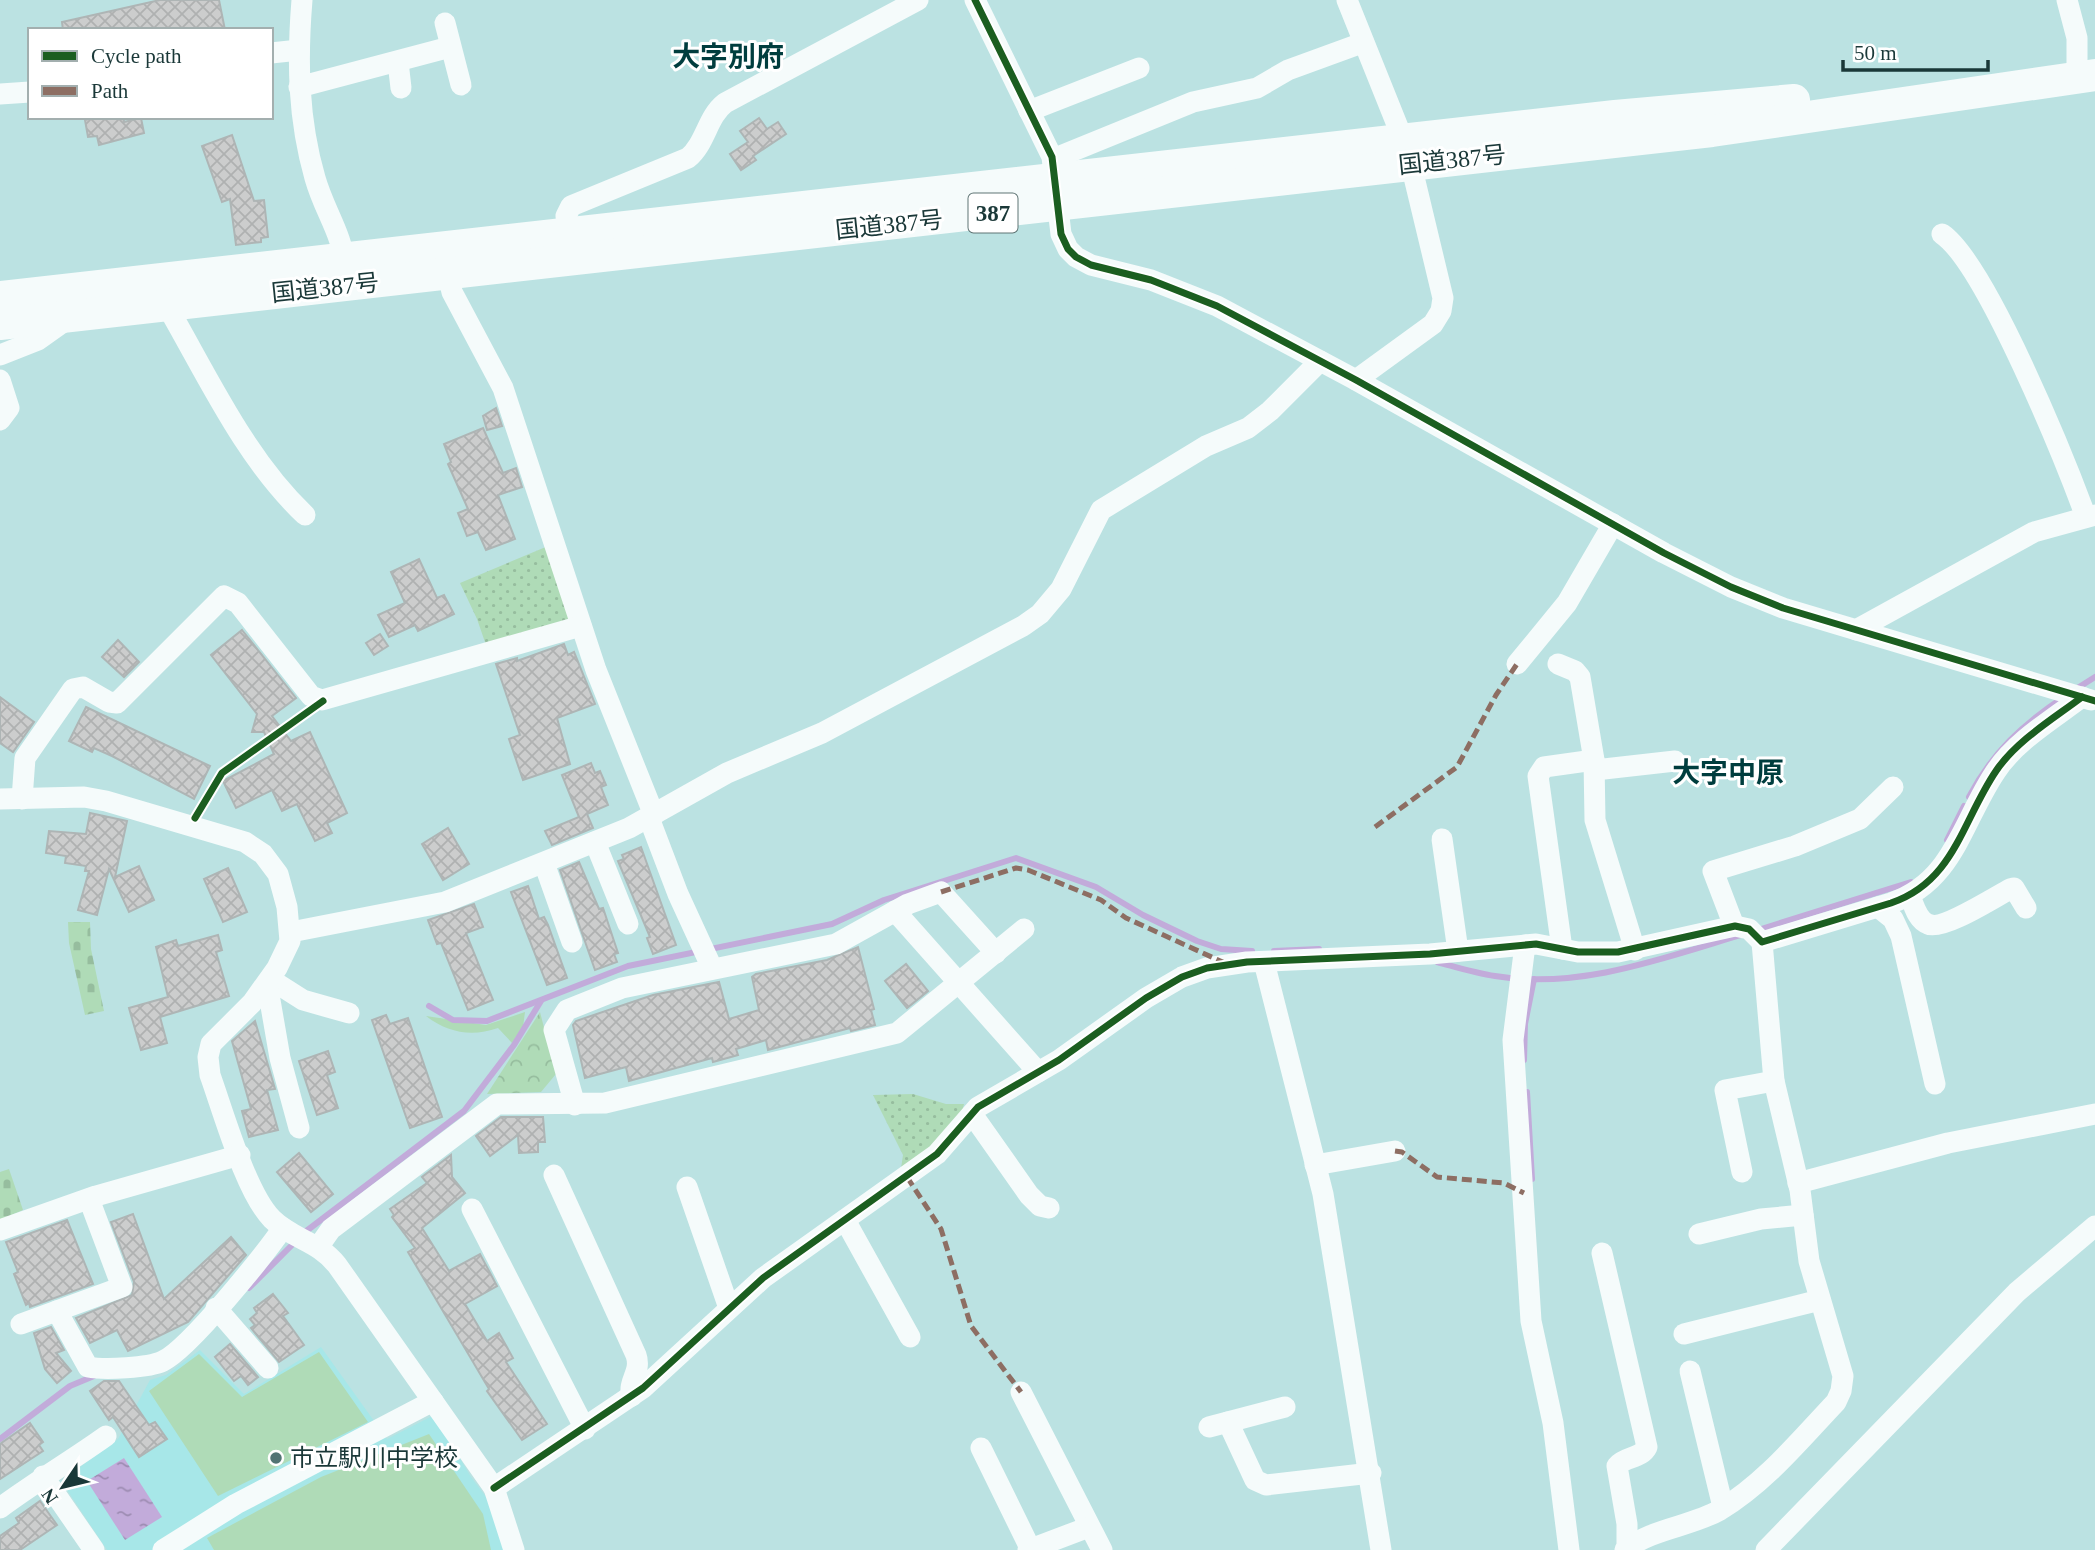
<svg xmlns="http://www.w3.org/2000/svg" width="2095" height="1550" viewBox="0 0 2095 1550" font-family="'Times New Roman','Noto Sans JP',serif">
  <defs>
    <pattern id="cemetery-stones" width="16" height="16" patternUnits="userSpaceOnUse" patternTransform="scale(1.75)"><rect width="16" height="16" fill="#afdbb7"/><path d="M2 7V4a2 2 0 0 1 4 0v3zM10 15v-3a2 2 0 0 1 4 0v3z" fill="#96bd9e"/></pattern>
    <pattern id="park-crowns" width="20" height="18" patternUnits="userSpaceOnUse" patternTransform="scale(1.75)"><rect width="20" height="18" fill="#afdbb7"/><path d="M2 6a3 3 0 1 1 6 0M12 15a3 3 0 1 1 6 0" fill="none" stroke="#96bd9e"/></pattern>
    <pattern id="garden-dots" width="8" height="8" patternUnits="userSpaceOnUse" patternTransform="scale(1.75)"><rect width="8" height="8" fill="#afdbb7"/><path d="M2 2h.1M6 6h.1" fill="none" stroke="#96bd9e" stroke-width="1.8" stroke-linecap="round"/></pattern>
    <pattern id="water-ripples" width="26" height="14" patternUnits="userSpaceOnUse" patternTransform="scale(1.75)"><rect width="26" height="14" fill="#c2abda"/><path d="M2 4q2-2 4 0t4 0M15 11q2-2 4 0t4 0" fill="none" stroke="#9d8cb2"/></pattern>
    <pattern id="building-cross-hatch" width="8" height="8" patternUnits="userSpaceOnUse" patternTransform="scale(1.75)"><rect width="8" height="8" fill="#cccdcd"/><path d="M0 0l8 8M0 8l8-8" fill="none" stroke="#afb1b1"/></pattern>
  </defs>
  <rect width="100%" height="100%" fill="#bbe2e2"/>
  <!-- built -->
  <polygon fill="#a7e7e8" points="321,1347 387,1439 434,1415 471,1477 490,1502 507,1550 107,1550 61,1481 118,1439 150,1380 166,1375 200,1350 244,1394"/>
  <!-- grass -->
  <g fill="#afdbb7">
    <path d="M 525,1012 L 523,1027 L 512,1043 L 498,1028 C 472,1037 448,1033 426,1016 L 486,1025 Z"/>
    <polygon points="319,1352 368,1422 218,1496 149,1391 199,1354 242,1397"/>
    <polygon points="429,1434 483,1514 491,1550 214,1550 207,1538 321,1477"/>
  </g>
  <!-- cemetery -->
  <g fill="url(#cemetery-stones)">
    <polygon points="68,922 90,922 91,949 104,1011 85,1015 69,943"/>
    <polygon points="9,1169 23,1210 0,1220 0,1172"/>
  </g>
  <!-- park -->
  <polygon fill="url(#park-crowns)" points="540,1012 556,1074 541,1092 487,1094"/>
  <!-- garden -->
  <g fill="url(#garden-dots)">
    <polygon points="548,546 569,619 487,648 477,619 460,583"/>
    <polygon points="913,1094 946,1104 964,1104 960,1120 900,1175 903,1155 873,1095"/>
  </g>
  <!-- water -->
  <polygon fill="url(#water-ripples)" points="124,1458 162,1517 125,1540 87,1481"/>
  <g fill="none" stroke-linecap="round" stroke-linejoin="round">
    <!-- stream -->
    <g stroke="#c2abda" stroke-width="6">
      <polyline points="2076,689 2095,677"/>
      <path d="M 1969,797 C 1992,753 2023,724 2064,697"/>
      <polyline points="1947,840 1964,806"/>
      <polyline points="1758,930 1911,882"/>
      <polyline points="1274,951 1319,949"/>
      <path d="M 1437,962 C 1456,967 1475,973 1495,976 C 1579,990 1664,958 1744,934"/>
      <polyline points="429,1006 453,1020 487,1021 628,966 832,924 884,900 1016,858 1096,887 1143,915 1197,941 1221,949 1252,951"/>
      <polyline points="1524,1060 1525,1024 1534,979"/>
      <polyline points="1527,1092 1532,1179"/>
      <polyline points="249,1288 305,1232 464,1111 514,1045 541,1001"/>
      <polyline points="0,1439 70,1386 94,1376"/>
    </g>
  </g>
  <!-- building -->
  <g fill="url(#building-cross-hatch)" stroke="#aeb5b5" stroke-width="2">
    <polygon points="160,0 219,0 225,30 63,30 62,22"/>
    <polygon points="98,117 123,117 124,122 141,118 144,133 99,145 97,136 88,137 85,120"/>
    <polygon points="759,118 767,129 778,122 786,134 753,156 756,160 741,170 730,154 748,142 740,131"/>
    <polygon points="232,135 254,201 264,200 268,237 261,238 261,242 236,245 230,199 222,202 202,146"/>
    <polygon points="496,408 502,426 487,430 483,416"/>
    <polygon points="483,428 503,473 516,468 522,487 498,495 515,539 486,550 478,532 467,536 458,513 468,509 448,464 451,462 444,444"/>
    <polygon points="419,559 437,598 444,595 454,614 418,631 415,625 389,637 378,615 405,603 391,572"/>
    <polygon points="242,630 296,698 272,716 291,741 310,732 347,813 327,823 332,833 315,841 297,804 282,811 272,790 236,808 223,781 274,754 264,732 252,732 257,714 211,655"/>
    <polygon points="380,634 388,646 374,655 366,643"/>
    <polygon points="118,640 139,662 124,677 102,657"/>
    <polygon points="564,644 568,655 574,652 595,704 557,718 570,764 523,780 509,739 520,735 496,664 517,658 517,661"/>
    <polygon points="0,697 34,722 13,752 0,743"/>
    <polygon points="86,707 210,766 194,799 112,756 94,748 92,752 69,741"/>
    <polygon points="591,763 595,773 600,771 606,785 601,787 608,805 587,814 593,828 552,845 545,831 579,817 562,775"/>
    <polygon points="90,813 127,821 115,877 139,866 154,900 129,912 109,869 97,915 78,910 89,871 85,871 86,866 65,863 66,856 46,853 49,831 86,834"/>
    <polygon points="448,828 469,864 443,880 422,844"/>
    <polygon points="641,847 676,945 653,954 647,938 650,937 618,861 624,859 622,855"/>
    <polygon points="579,862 599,909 603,908 618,953 614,954 617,962 595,970 560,870"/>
    <polygon points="228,868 247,912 223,922 204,879"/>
    <polygon points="528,886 539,919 544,917 548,925 567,978 547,985 511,892"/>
    <polygon points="474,904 483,927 466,933 493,1000 468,1010 441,943 437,944 428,920"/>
    <polygon points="218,935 222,950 216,952 229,996 160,1017 167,1043 141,1050 129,1008 168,997 156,947 176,940 178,946"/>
    <polygon points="858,947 874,1009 871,1010 875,1025 851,1031 850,1028 768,1050 766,1040 736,1049 738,1055 713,1062 712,1058 629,1081 626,1067 585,1078 573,1025 576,1021 653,995 719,982 729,1019 759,1010 752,977 756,974 827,960"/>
    <polygon points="906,964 928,991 907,1008 885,981"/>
    <polygon points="386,1015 390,1024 408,1018 442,1117 410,1128 372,1020"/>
    <polygon points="255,1021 275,1089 267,1090 278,1130 249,1137 242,1111 251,1109 232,1041"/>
    <polygon points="328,1051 335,1072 327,1075 338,1108 317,1115 299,1061"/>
    <polygon points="501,1117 543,1117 545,1142 538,1142 538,1152 519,1153 518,1135 490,1156 476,1136"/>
    <polygon points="299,1153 333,1194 311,1212 277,1172"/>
    <polygon points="451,1155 452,1177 465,1193 422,1228 449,1271 480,1254 497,1286 465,1304 487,1341 499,1333 513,1358 506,1362 547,1424 522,1440 487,1391 489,1389 408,1252 415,1248 392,1217 394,1215 390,1209 427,1183 422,1177"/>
    <polygon points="133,1214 164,1299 231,1237 246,1255 188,1322 128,1351 117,1330 90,1343 76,1318 132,1295 134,1282 111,1222"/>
    <polygon points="67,1220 93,1284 30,1307 29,1303 26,1305 14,1274 18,1272 6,1242"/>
    <polygon points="273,1294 288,1313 283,1316 304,1345 279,1362 251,1328 255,1325 250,1319 257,1313 254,1308"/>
    <polygon points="51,1327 64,1350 56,1353 71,1371 57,1383 45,1369 34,1333"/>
    <polygon points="230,1344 258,1377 248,1385 241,1376 234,1381 215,1357"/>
    <polygon points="104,1381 119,1381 149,1425 155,1422 167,1439 139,1457 113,1417 109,1420 90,1391"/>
    <polygon points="30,1423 43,1442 39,1445 43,1451 0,1479 0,1444"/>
    <polygon points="40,1501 57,1525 20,1550 0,1550 0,1536 19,1523 16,1518"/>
  </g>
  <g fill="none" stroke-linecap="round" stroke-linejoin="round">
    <!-- minor -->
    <g stroke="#f5fbfb" stroke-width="21">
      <path d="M 302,0 C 297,61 298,119 315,178 C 325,213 342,232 346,270"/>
      <polyline points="975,0 1052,157 1061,234 1068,249 1076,257 1091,265 1151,280 1217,306 1356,380 1664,553 1731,587 1783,608 2091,700"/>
      <polyline points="1347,0 1408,152 1443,298 1441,311 1433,324 1356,380"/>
      <polyline points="2067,0 2077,38 2077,77"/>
      <polyline points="445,23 461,85"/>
      <polyline points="271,53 299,50"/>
      <polyline points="398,62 401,88"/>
      <polyline points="299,87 450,47"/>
      <polyline points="0,94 30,92"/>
      <polyline points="1029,111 1139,68"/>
      <polyline points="1053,159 1193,102 1257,88 1288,70 1362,43"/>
      <path d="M 568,233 L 566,216 L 571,206 L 688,158 C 706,143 707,117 725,103 L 918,0"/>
      <path d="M 1942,234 C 1986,264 2065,460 2086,517"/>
      <polyline points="448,275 452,292 503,388 596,670 654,815"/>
      <path d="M 167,306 C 208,377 245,458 305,515"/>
      <polyline points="0,355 38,340 69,318"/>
      <polyline points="0,380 9,408 0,420"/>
      <polyline points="1856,630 2034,532 2095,515"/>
      <polyline points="1517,664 1567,603 1613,524"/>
      <polyline points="1558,664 1575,671 1580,677 1594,760 1595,820 1635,950"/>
      <polyline points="1595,770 1675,761"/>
      <path d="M 0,799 L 84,797 L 106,801 L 245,842 L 263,854 L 278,874 L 287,907 L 290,941 L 277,968 L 252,1003 L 211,1044 L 208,1057 L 210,1075 C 223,1111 246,1193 272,1219 C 292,1239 318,1241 337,1265 L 494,1488 L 514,1550"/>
      <polyline points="22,799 25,758 73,689 83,687 109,702 117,703 224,596 238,603 311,696 322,700 581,626"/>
      <polyline points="649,818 678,894 712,968"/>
      <polyline points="1442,839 1458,951"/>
      <polyline points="595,842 628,924"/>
      <polyline points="544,863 572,942"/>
      <path d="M 1910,896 C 1914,905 1917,920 1928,924 C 1942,931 1995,897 2010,889 L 2014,888 L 2026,908"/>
      <polyline points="1878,907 1893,919 1901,936 1935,1084"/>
      <polyline points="895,911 1038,1072"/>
      <polyline points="1734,926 1713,871 1795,846 1860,819 1893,787"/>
      <polyline points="291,932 445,902 629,828 727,773 822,733 1023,626 1040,614 1061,589 1101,510 1206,446 1248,428 1270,411 1320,361"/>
      <polyline points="1525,945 1513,1040 1531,1321 1553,1423 1569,1550"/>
      <polyline points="1562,949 1538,776 1544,767 1594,760"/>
      <polyline points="1264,962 1323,1194 1381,1550"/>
      <polyline points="270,979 303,1000 349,1013"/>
      <polyline points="267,983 280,1058 299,1128"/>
      <polyline points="575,1105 554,1030 567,1010 622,988 836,944 908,904 941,892 996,953"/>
      <polyline points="972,1114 1029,1195 1040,1206 1049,1208"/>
      <polyline points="1315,1165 1395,1151"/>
      <polyline points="1742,1172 1725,1090 1774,1081"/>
      <path d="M 554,1175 L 636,1355 C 642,1372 627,1381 632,1396"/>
      <polyline points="1798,1183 1948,1143 2095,1114"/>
      <polyline points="687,1187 729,1308"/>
      <polyline points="472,1209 585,1429"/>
      <polyline points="845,1220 910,1337"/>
      <polyline points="0,1230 96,1196 240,1155"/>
      <polyline points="1699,1234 1761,1219 1803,1215"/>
      <polyline points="319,1246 331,1229 497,1104 605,1103 897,1033 1024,929"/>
      <path d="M 1602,1253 L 1647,1447 C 1641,1459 1625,1456 1617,1466 L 1627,1524 L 1627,1550"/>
      <polyline points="216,1308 268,1368"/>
      <path d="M 57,1311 L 88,1367 C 104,1370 149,1368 163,1361 C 190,1348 264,1255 283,1228"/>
      <polyline points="21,1324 122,1287 89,1199"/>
      <polyline points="1684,1334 1820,1300"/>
      <polyline points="1690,1371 1723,1507"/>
      <polyline points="1021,1392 1102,1550"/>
      <polyline points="1228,1422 1255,1480 1266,1485 1371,1473"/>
      <polyline points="1209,1427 1285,1407"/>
      <polyline points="981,1448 1031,1550"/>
      <polyline points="43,1476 94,1550"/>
      <path d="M 494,1488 L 643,1388 L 763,1278 L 937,1154 L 978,1107 L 1059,1060 L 1146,998 L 1182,977 L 1207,968 L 1247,962 L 1430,954 L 1536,944 L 1578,952 L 1618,952 L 1735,926 L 1749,929 L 1762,942 L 1891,903 C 1954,882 1962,821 1996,771 C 2016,741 2053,719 2082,697"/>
      <path d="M 0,1508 C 35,1482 71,1461 106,1436"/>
      <polyline points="163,1550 236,1504 433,1401"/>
      <polyline points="1028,1550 1089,1527"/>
      <path d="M 1625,1550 C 1653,1528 1690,1527 1720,1510 C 1765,1483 1800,1440 1836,1402 L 1841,1391 L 1843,1376 L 1809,1261 L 1800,1190 L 1774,1081 L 1762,942"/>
      <polyline points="1766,1550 2017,1292 2095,1226"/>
    </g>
    <!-- highway -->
    <g stroke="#f5fbfb" stroke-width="32">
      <polyline points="0,297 1615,116 1794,100"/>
      <polyline points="0,324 1712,131 2095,75"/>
    </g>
    <!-- quiet -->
    <g stroke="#8d6e63" stroke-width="5" stroke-dasharray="10 5" stroke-linecap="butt">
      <polyline points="1375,827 1457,767 1496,695 1517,664"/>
      <polyline points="941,892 1016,868 1028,870 1101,900 1126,918 1227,964"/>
      <polyline points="1395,1151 1402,1152 1437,1177 1504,1183 1524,1193"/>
      <polyline points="907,1177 941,1229 971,1326 1021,1392"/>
    </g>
    <defs>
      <g id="cycleway">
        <polyline points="975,0 1052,157 1061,234 1068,249 1076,257 1091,265 1151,280 1217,306 1356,380 1664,553 1731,587 1783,608 2095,701"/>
        <polyline points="195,818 222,773 323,701"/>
        <path d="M 494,1488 L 643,1388 L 763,1278 L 937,1154 L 978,1107 L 1059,1060 L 1146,998 L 1182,977 L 1207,968 L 1247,962 L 1430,954 L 1536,944 L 1578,952 L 1618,952 L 1735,926 L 1749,929 L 1762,942 L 1891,903 C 1954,882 1962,821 1996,771 C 2016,741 2053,719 2082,697"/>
      </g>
    </defs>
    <!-- cycleway casing -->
    <use href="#cycleway" stroke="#fff" stroke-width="11"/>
    <!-- cycleway -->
    <use href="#cycleway" stroke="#1b5e20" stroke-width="7"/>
  </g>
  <!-- markers -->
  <circle fill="#527474" stroke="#fff" stroke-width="2.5" cx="276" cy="1458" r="7"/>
  <g text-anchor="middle" stroke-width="6" stroke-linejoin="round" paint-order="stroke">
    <!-- shield labels -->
    <rect fill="#fff" stroke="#5f7474" stroke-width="2" x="968.5" y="193.5" width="49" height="39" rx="5"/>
    <g font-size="23" font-weight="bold" fill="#1a3838">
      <text x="993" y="221">387</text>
    </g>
    <!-- street labels -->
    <g font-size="24" fill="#1a3838" stroke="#fff">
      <text transform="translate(1452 160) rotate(-6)" y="8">国道387号</text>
      <text transform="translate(889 225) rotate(-6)" y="8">国道387号</text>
      <text transform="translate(325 288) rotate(-6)" y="8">国道387号</text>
    </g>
    <!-- poi labels -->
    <g font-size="24" fill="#1a3838" stroke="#fff" text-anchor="start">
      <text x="290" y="1466">市立駅川中学校</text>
    </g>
    <!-- quarter labels -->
    <g font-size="28" font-weight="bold" fill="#003d3e" stroke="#fff">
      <text x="728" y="66">大字別府</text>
      <text x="1728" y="782">大字中原</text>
    </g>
  </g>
  <!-- legend -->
  <rect x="28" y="28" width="245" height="91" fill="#ffffff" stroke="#a3afaf" stroke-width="2"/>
  <rect x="42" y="51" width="35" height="10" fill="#1b5e20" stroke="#a3afaf" stroke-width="2"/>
  <text x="91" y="63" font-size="21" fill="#1a3838">Cycle path</text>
  <rect x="42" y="86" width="35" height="10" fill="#8d6e63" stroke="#a3afaf" stroke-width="2"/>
  <text x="91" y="98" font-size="21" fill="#1a3838">Path</text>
  <!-- north arrow -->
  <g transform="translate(63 1487) rotate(235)" stroke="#ffffff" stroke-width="5" paint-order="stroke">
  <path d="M0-5L12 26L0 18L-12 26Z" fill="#1a3838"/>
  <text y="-10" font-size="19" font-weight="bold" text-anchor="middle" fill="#1a3838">N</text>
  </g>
  <!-- scale -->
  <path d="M1843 60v10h145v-10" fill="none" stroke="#1a3838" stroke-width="3.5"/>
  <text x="1854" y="60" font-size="21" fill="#1a3838" stroke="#ffffff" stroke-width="5" paint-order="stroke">50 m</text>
</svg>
